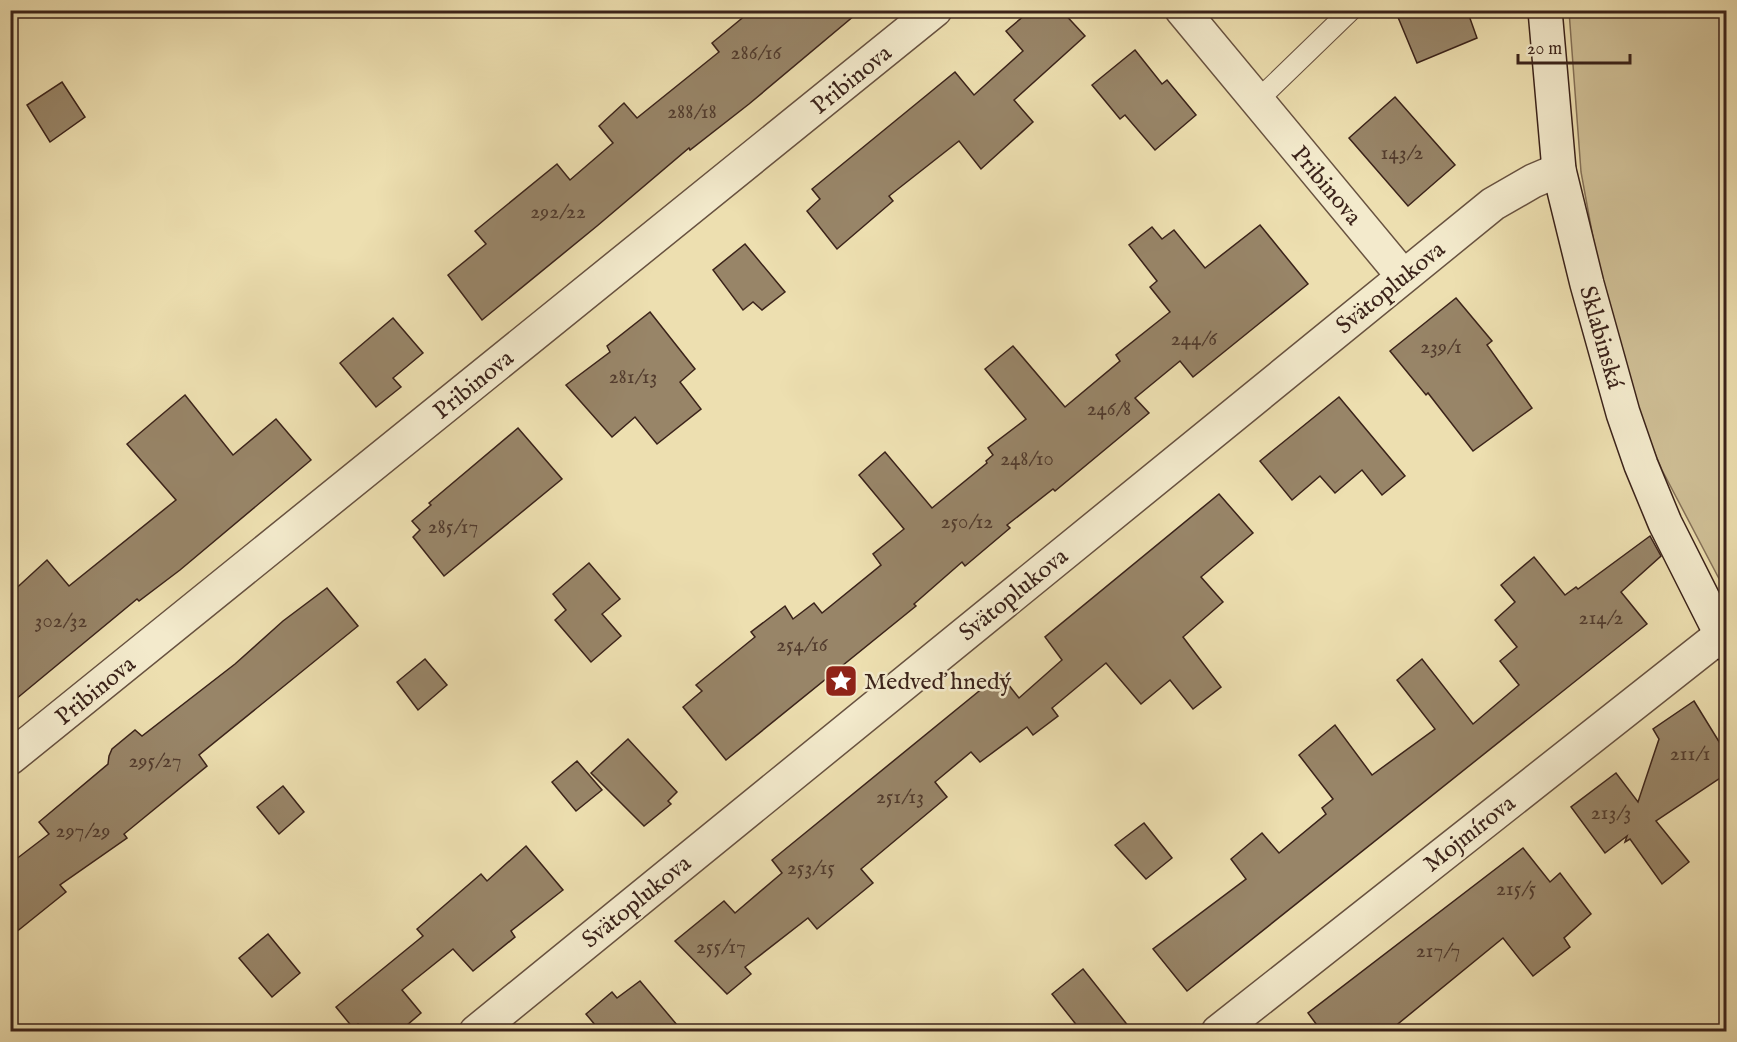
<svg xmlns="http://www.w3.org/2000/svg" width="1737" height="1042" viewBox="0 0 1737 1042" font-family="'IM FELL English',serif">
  <rect width="100%" height="100%" fill="#eddfb0"/>
  <filter id="stains"><feTurbulence type="fractalNoise" baseFrequency=".00333" numOctaves="4"/><feColorMatrix values="0 0 0 0 .2 0 0 0 0 .09 0 0 0 0 .02 0 0 0 .5 -.17"/></filter>
  <radialGradient id="worn" r=".72"><stop offset=".6" stop-color="#630" stop-opacity="0"/><stop offset="1" stop-color="#630" stop-opacity=".3"/></radialGradient>
  <!-- green -->
  <polygon fill="#cfbf96" stroke="#857158" stroke-width="1.5" points="1569,11 1726,11 1726,592 1662,470 1641,421 1601,281 1581,172"/>
  <!-- building -->
  <g fill="#988568" stroke="#3b231a" stroke-width="1.5">
    <polygon points="752,10 861,10 749,104 690,150 689,148 597,226 482,320 448,275 486,244 475,231 557,164 570,180 613,143 599,126 624,103 637,118 719,52 712,43"/>
    <polygon points="1031,10 1061,10 1085,36 1014,100 1033,122 981,169 959,141 889,196 893,201 837,249 807,211 820,199 812,189 955,72 974,95 1023,51 1006,31"/>
    <polygon points="1395,10 1467,10 1477,38 1417,63"/>
    <polygon points="1135,50 1162,84 1167,80 1196,115 1155,150 1125,115 1120,119 1092,85"/>
    <polygon points="62,82 85,117 50,142 27,105"/>
    <polygon points="1395,97 1455,165 1408,206 1349,138"/>
    <polygon points="1260,225 1308,284 1193,377 1180,361 1135,398 1149,413 1055,491 1053,489 1007,525 1010,528 965,566 962,562 914,604 916,606 726,760 683,707 702,691 696,685 755,637 751,632 785,606 793,619 814,603 822,613 881,565 873,554 904,529 859,475 885,452 932,508 987,463 986,461 993,455 988,448 1026,419 985,369 1013,346 1065,407 1120,361 1116,355 1170,312 1150,287 1157,281 1129,245 1152,227 1162,239 1174,230 1205,268"/>
    <polygon points="745,244 785,292 762,310 753,302 743,310 713,270"/>
    <polygon points="1456,298 1492,341 1487,345 1532,408 1473,451 1428,393 1426,395 1390,351"/>
    <polygon points="650,312 695,369 680,382 701,409 657,444 635,417 612,437 566,385 610,352 607,346"/>
    <polygon points="393,318 423,353 393,378 401,387 376,407 340,363"/>
    <polygon points="185,395 233,455 276,419 311,460 180,570 139,601 137,599 10,704 10,594 47,560 69,586 176,500 127,444"/>
    <polygon points="1339,397 1405,476 1382,495 1362,470 1335,493 1320,476 1292,500 1260,461"/>
    <polygon points="518,428 562,479 444,576 413,537 420,530 412,521 431,505 429,503"/>
    <polygon points="1219,494 1253,533 1201,577 1223,602 1183,637 1221,687 1193,709 1170,680 1141,704 1106,663 1052,708 1058,716 1033,735 1027,727 980,762 971,752 935,782 947,797 861,869 873,883 817,929 808,918 745,967 751,974 727,994 675,941 724,901 735,913 782,873 772,860 1000,674 1019,698 1062,660 1045,637"/>
    <polygon points="1650,536 1661,556 1621,592 1647,624 1187,991 1153,949 1246,879 1231,859 1262,833 1279,853 1326,814 1322,808 1333,799 1299,755 1335,725 1372,775 1435,729 1397,680 1422,659 1473,724 1519,685 1500,661 1517,647 1495,620 1515,602 1501,585 1534,557 1565,595 1576,587 1578,589"/>
    <polygon points="589,563 620,599 602,614 621,636 591,662 555,620 566,610 553,594"/>
    <polygon points="327,588 358,626 199,755 207,766 124,834 127,838 60,885 66,892 10,937 11,863 49,834 39,822 108,764 109,756 112,749 135,730 142,736 235,664 283,621"/>
    <polygon points="425,659 447,685 418,710 397,682"/>
    <polygon points="1694,701 1726,753 1726,774 1656,821 1689,862 1662,884 1630,839 1625,842 1627,836 1605,853 1571,807 1616,773 1638,802 1659,739 1653,729"/>
    <polygon points="628,739 677,792 668,801 671,804 644,826 591,773"/>
    <polygon points="577,761 602,790 576,811 552,782"/>
    <polygon points="283,786 304,812 279,834 257,807"/>
    <polygon points="1144,823 1172,858 1146,879 1115,845"/>
    <polygon points="526,846 563,890 511,931 515,937 473,971 453,949 402,990 421,1013 399,1032 364,1032 358,1024 353,1028 336,1007 423,936 417,929 481,874 487,881"/>
    <polygon points="1523,848 1550,882 1560,873 1591,914 1564,938 1570,947 1533,976 1503,938 1388,1032 1322,1032 1308,1013"/>
    <polygon points="268,934 300,973 272,997 239,958"/>
    <polygon points="1083,969 1133,1032 1082,1032 1052,994"/>
    <polygon points="640,981 683,1032 601,1032 586,1014 612,992 617,998"/>
  </g>
  <g fill="none" stroke-linecap="round" stroke-linejoin="round">
    <defs>
      <polyline id="lane" points="1257,101 1351,10"/>
      <g id="street">
        <polyline points="1182,10 1403,276"/>
        <polyline points="10,758 935,10"/>
        <polyline points="476,1032 1493,204 1533,181 1559,170"/>
        <polyline points="1218,1032 1721,635"/>
      </g>
      <polyline id="secondary" points="1545,10 1559,170 1587,284 1623,413 1641,465 1665,523 1726,644"/>
    </defs>
    <!-- lane casing -->
    <use href="#lane" stroke="#685240" stroke-width="22"/>
    <!-- street casing -->
    <use href="#street" stroke="#685240" stroke-width="36"/>
    <!-- secondary casing -->
    <use href="#secondary" stroke="#3b231a" stroke-width="36"/>
    <!-- lane -->
    <use href="#lane" stroke="#f3eacc" stroke-width="20"/>
    <!-- street -->
    <use href="#street" stroke="#f3eacc" stroke-width="33"/>
    <!-- secondary -->
    <use href="#secondary" stroke="#f3eacc" stroke-width="33"/>
  </g>
  <!-- icons -->
  <defs>
    <symbol id="sight-square" viewBox="-11 -11 22 22"><rect x="-9" y="-9" width="18" height="18" rx="4" fill="#8f2418" stroke="#f3eacc"/><path d="M0-6L1.8-2.2L6-1.7L2.9 1.2L3.7 5.4L0 3.3L-3.7 5.4L-2.9 1.2L-6-1.7L-1.8-2.2Z" fill="#fff"/></symbol>
  </defs>
  <g fill-rule="evenodd">
    <use href="#sight-square" x="822" y="662" width="38" height="38"/>
  </g>
  <g text-anchor="middle" stroke-width="5" stroke-linejoin="round" paint-order="stroke">
    <!-- number labels -->
    <g font-size="21" fill="#523c2e">
      <text x="756" y="59">286/16</text>
      <text x="692" y="118">288/18</text>
      <text x="1402" y="159">143/2</text>
      <text x="558" y="218">292/22</text>
      <text x="1194" y="345">244/6</text>
      <text x="1441" y="353">239/1</text>
      <text x="633" y="383">281/13</text>
      <text x="1109" y="415">246/8</text>
      <text x="1027" y="465">248/10</text>
      <text x="967" y="528">250/12</text>
      <text x="453" y="533">285/17</text>
      <text x="1601" y="624">214/2</text>
      <text x="61" y="627">302/32</text>
      <text x="802" y="651">254/16</text>
      <text x="1690" y="760">211/1</text>
      <text x="155" y="767">295/27</text>
      <text x="900" y="803">251/13</text>
      <text x="1611" y="819">213/3</text>
      <text x="83" y="837">297/29</text>
      <text x="811" y="874">253/15</text>
      <text x="1516" y="895">215/5</text>
      <text x="721" y="953">255/17</text>
      <text x="1438" y="957">217/7</text>
    </g>
    <!-- street labels -->
    <g font-size="24" fill="#3b231a" stroke="#f3eacc">
      <text transform="translate(851 79) rotate(-39)" y="8">Pribinova</text>
      <text transform="translate(1327 185) rotate(50)" y="8">Pribinova</text>
      <text transform="translate(1390 287) rotate(-39)" y="8">Svätoplukova</text>
      <text transform="translate(1602 337) rotate(74)" y="8">Sklabinská</text>
      <text transform="translate(473 384) rotate(-39)" y="8">Pribinova</text>
      <text transform="translate(1013 594) rotate(-39)" y="8">Svätoplukova</text>
      <text transform="translate(95 690) rotate(-39)" y="8">Pribinova</text>
      <text transform="translate(1469 833) rotate(-38)" y="8">Mojmírova</text>
      <text transform="translate(636 901) rotate(-39)" y="8">Svätoplukova</text>
    </g>
    <!-- poi labels -->
    <g font-size="24" fill="#3b231a" stroke="#f3eacc" text-anchor="start">
      <text x="864" y="689">Medveď hnedý</text>
    </g>
  </g>
  <!-- margin -->
  <rect width="1737" height="1042" fill="none" stroke="#eddfb0" stroke-width="36"/>
  <rect x="12" y="12" width="1713" height="1018" fill="none" stroke="#3b231a" stroke-width="3"/>
  <rect x="18" y="18" width="1701" height="1006" fill="none" stroke="#3b231a" stroke-width="1.5"/>
  <!-- scale -->
  <path d="M1518 54v9h112v-9" fill="none" stroke="#3b231a" stroke-width="3"/>
  <text x="1527" y="54" font-size="18" fill="#3b231a" stroke="#f3eacc" stroke-width="4.5" paint-order="stroke">20 m</text>
  <rect width="100%" height="100%" filter="url(#stains)"/>
  <rect width="100%" height="100%" fill="url(#worn)"/>
</svg>
